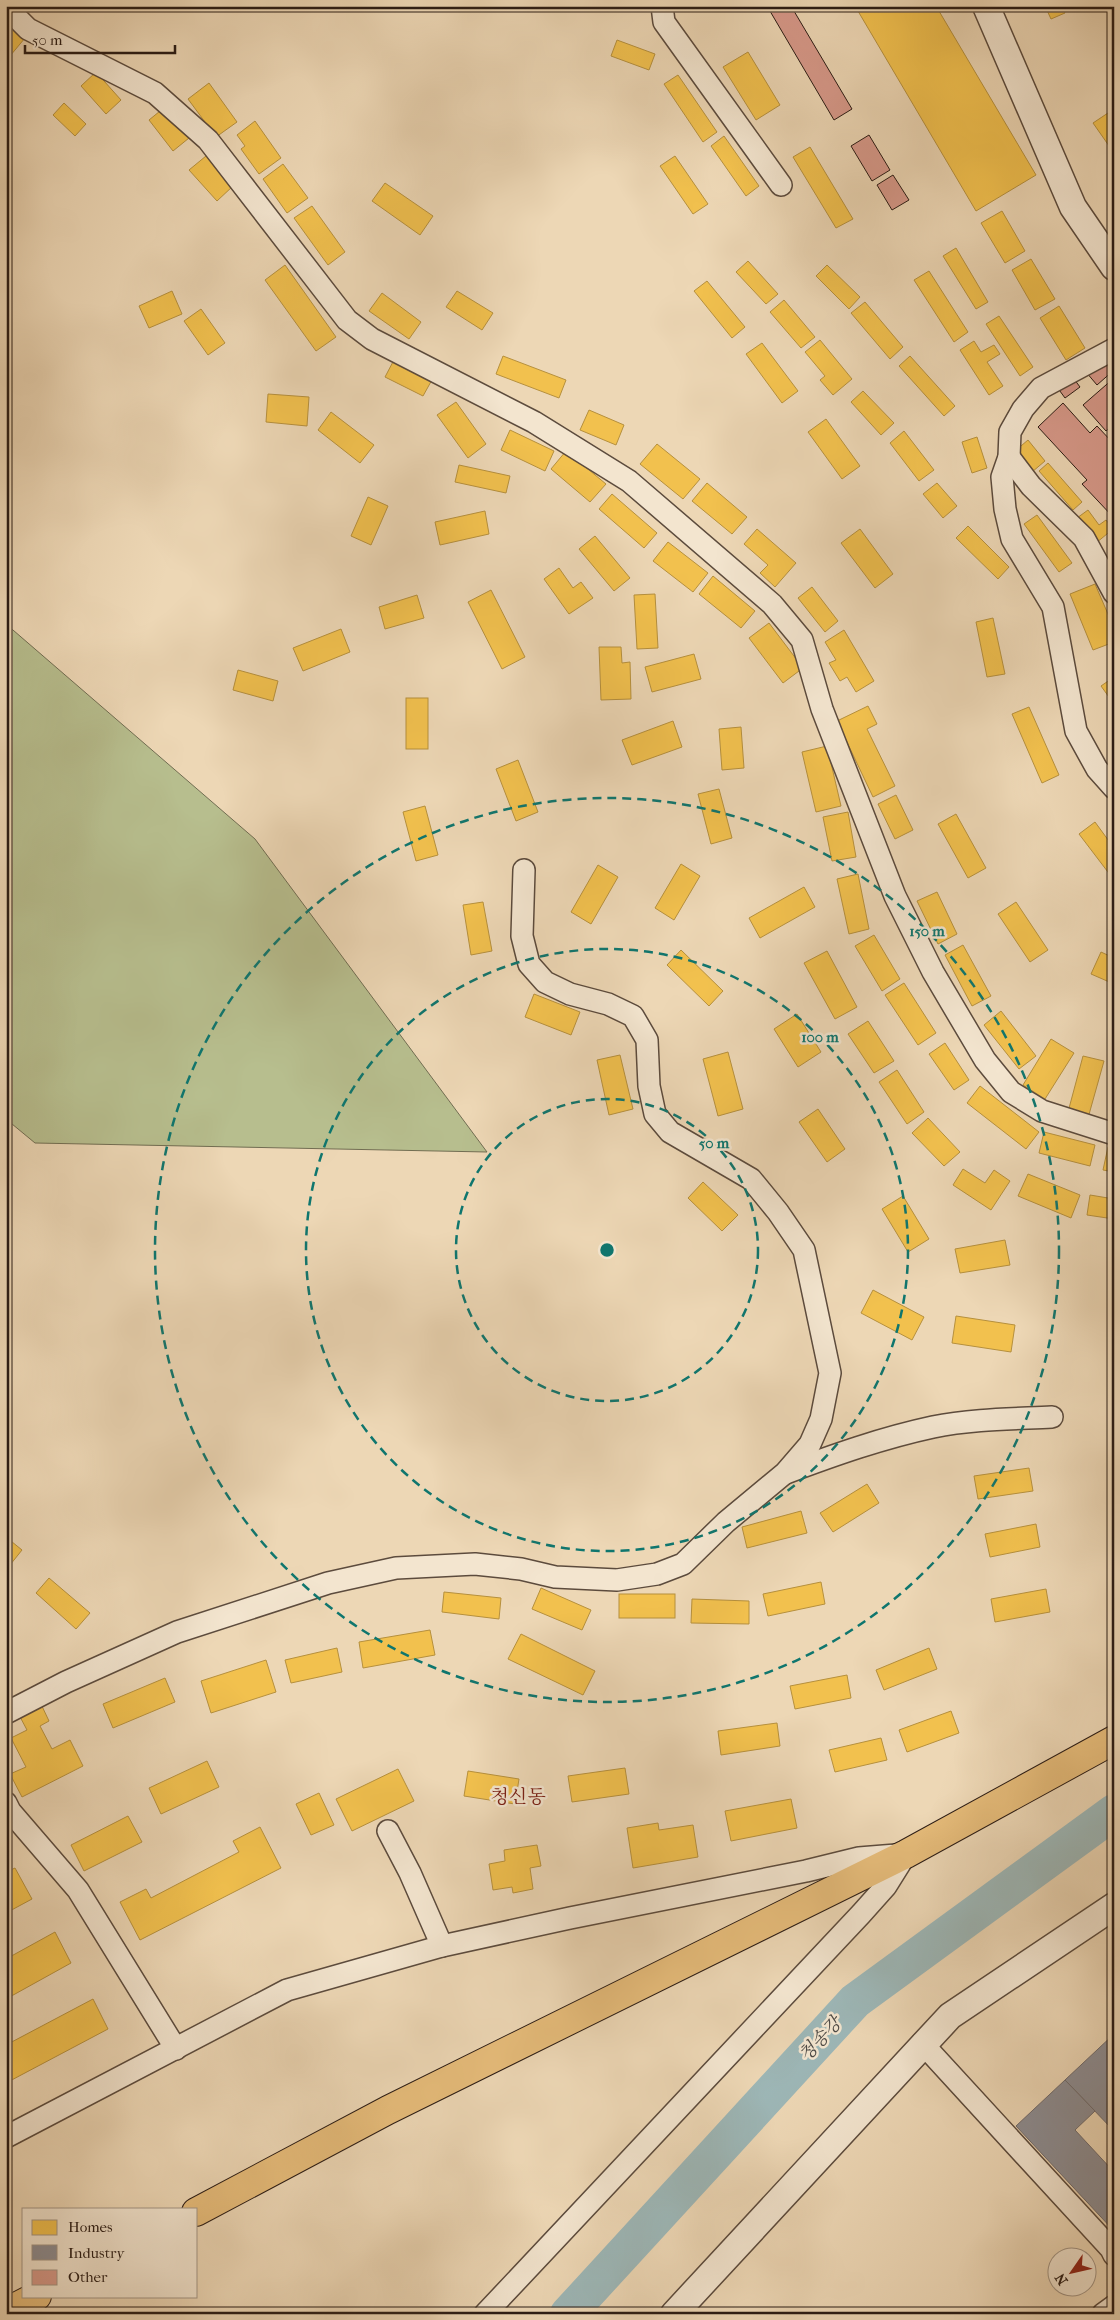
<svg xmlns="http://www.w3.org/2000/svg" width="1120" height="2320" viewBox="0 0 1120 2320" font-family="'IM FELL French Canon','Noto Serif KR',serif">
  <rect width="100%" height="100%" fill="#edd7b5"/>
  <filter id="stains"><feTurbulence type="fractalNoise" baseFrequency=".004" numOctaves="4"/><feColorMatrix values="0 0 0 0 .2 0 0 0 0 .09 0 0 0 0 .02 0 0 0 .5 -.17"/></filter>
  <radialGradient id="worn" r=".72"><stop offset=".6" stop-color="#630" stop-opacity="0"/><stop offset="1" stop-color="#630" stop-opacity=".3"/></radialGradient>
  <!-- green -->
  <polygon fill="#b7be8e" stroke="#716d52" points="6,624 255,839 487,1152 35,1143 6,1119"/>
  <!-- homes -->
  <g fill="#f2c14e" stroke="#b6903d">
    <polygon points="855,6 936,6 1036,175 976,211"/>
    <polygon points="1045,6 1062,6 1065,13 1051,19"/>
    <polygon points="6,22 25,38 10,56 6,53"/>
    <polygon points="617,40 655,54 649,70 611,56"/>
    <polygon points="748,52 780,105 756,120 723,67"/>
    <polygon points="96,72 121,100 106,114 81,86"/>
    <polygon points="678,75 717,132 703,142 664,84"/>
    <polygon points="209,83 237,122 216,137 188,99"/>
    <polygon points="64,103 86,124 75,136 53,115"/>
    <polygon points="165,107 189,138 173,151 149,120"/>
    <polygon points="1108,113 1114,121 1114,153 1093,123"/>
    <polygon points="255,121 281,158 259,174 241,149 245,146 237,135"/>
    <polygon points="724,136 759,186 746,196 711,146"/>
    <polygon points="810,147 853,219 836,228 793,157"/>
    <polygon points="206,156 233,186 217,201 189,170"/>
    <polygon points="675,156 708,204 693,214 660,166"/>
    <polygon points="283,164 308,198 287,213 263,179"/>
    <polygon points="385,183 433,216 420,235 372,201"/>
    <polygon points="312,206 345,252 328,265 294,218"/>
    <polygon points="1002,211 1025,251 1005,263 981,223"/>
    <polygon points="956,248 988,302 976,309 943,256"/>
    <polygon points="1031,259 1055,299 1035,310 1012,270"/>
    <polygon points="748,261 778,294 766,304 736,272"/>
    <polygon points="285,265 336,337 316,351 265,280"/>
    <polygon points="827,265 860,297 849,309 816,276"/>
    <polygon points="929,271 968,332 954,342 914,280"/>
    <polygon points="707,281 745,327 732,338 694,291"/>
    <polygon points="172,291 182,314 149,328 139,306"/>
    <polygon points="457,291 493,313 482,330 446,307"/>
    <polygon points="382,293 421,322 409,339 369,311"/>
    <polygon points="784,300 815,337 801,348 770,312"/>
    <polygon points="865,302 903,347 890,359 851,313"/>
    <polygon points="1059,306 1085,348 1066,360 1040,318"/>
    <polygon points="201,309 225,343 208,355 184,321"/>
    <polygon points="999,316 1033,367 1020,376 986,324"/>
    <polygon points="820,340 852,379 833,395 820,380 825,376 805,352"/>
    <polygon points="974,341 981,352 994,345 1000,354 987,362 1003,386 989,395 960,350"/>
    <polygon points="762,343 798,391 782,403 746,354"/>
    <polygon points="503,356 566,380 559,398 496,374"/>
    <polygon points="910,356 955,406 944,416 899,366"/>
    <polygon points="395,358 433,378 423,396 385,377"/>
    <polygon points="863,391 894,423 881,435 851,402"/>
    <polygon points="268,394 309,397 307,426 266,422"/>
    <polygon points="456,402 486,444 468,458 437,415"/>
    <polygon points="589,410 624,425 616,445 580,430"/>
    <polygon points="331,412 374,445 360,463 318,430"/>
    <polygon points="826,419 860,466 842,479 808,432"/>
    <polygon points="510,430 554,451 545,471 501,450"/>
    <polygon points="904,431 934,470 919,481 890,443"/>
    <polygon points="977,437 987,468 972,473 962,442"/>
    <polygon points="1028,440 1045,461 1032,472 1015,451"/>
    <polygon points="657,444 700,479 683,499 640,464"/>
    <polygon points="566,451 606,484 590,502 551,469"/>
    <polygon points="1048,463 1082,502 1073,510 1039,471"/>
    <polygon points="459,465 510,476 506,493 455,482"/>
    <polygon points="707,483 747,517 732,534 692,501"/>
    <polygon points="937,483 957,506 943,518 923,494"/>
    <polygon points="612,494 657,533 644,548 599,509"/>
    <polygon points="368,497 388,506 371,545 351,536"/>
    <polygon points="1088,510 1099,525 1106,520 1113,529 1096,543 1077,518"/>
    <polygon points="485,511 489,534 440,545 435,522"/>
    <polygon points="1037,515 1072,563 1059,572 1024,524"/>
    <polygon points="968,526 1009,567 998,579 956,538"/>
    <polygon points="757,529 796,563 775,587 760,573 768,565 744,544"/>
    <polygon points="860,529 893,574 875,588 841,543"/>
    <polygon points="595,536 630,578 614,591 579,549"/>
    <polygon points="668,542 708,573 693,592 653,561"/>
    <polygon points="559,568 573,588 581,582 593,598 569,614 544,579"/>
    <polygon points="713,576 755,611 741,628 699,594"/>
    <polygon points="1095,584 1114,628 1114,642 1093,650 1070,594"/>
    <polygon points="812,587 838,621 825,632 798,598"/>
    <polygon points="491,590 525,657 502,669 468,602"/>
    <polygon points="655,594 658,648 637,649 634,595"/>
    <polygon points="417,595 424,618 385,629 379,607"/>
    <polygon points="993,618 1005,674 987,677 976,622"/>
    <polygon points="769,623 803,668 783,683 749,638"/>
    <polygon points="341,629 350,652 303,671 293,648"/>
    <polygon points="844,630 874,681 856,692 847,677 840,681 829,663 836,660 825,642"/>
    <polygon points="599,647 621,647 622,663 630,662 631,699 601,700"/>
    <polygon points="694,654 701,679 652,692 645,667"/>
    <polygon points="238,670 278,681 273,701 233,690"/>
    <polygon points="1114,677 1114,704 1101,686"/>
    <rect x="406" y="698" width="22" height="51"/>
    <polygon points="868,706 877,724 867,729 895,786 873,797 837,721"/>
    <polygon points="1029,707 1059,775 1042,783 1012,714"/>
    <polygon points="673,721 682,747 632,765 622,740"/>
    <polygon points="741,727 744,768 722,770 719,729"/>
    <polygon points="827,746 841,806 816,812 802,752"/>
    <polygon points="518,760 538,812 516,821 496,769"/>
    <polygon points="719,789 732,838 711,844 698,794"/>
    <polygon points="896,795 913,830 895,839 878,804"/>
    <polygon points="425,806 438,855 416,861 403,812"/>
    <polygon points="848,812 856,857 832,861 823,817"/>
    <polygon points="956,814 986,868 968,878 938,824"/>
    <polygon points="1095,822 1114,848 1114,880 1079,834"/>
    <polygon points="681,864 700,876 674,920 655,908"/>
    <polygon points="598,865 618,877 591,924 571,912"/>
    <polygon points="858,874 869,929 849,934 837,879"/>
    <polygon points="804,887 815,907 760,938 749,918"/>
    <polygon points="937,892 957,934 938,944 917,901"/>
    <polygon points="483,902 492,951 471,955 463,905"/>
    <polygon points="1016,902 1048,950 1030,962 998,914"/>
    <polygon points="874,935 900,979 882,991 855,946"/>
    <polygon points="963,945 991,996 972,1006 945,955"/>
    <polygon points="681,950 723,991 709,1006 667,965"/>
    <polygon points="827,951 857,1007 835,1019 804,963"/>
    <polygon points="1101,952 1114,958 1114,984 1091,974"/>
    <polygon points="904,983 936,1033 918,1045 885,995"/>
    <polygon points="534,994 580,1012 571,1035 525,1017"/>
    <polygon points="1001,1011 1036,1056 1019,1069 984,1025"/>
    <polygon points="797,1014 821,1052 798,1067 774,1029"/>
    <polygon points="868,1021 894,1061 874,1073 848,1034"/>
    <polygon points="1051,1039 1074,1053 1045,1099 1023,1085"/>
    <polygon points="945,1043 969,1080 954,1090 929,1054"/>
    <polygon points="728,1052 743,1109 718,1116 703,1059"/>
    <polygon points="620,1055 633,1109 609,1115 597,1060"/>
    <polygon points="1083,1056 1104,1061 1088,1118 1068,1112"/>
    <polygon points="897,1070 924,1112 907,1124 879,1082"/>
    <polygon points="980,1086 1039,1132 1026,1149 967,1103"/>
    <polygon points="818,1109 845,1149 827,1162 799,1122"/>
    <polygon points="928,1118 960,1152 944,1166 912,1133"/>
    <polygon points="1044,1132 1095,1145 1090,1166 1039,1153"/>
    <polygon points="1108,1147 1114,1149 1114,1172 1103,1170"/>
    <polygon points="963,1169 985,1183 994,1170 1010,1181 991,1210 953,1185"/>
    <polygon points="1028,1174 1080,1195 1071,1218 1018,1196"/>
    <polygon points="703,1182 738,1215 722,1231 688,1198"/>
    <polygon points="1090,1195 1114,1199 1114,1219 1087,1215"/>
    <polygon points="903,1196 929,1239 908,1252 882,1209"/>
    <polygon points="1005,1240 1010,1265 960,1273 955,1249"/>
    <polygon points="873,1290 924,1317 912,1340 861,1313"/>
    <polygon points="956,1316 1015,1325 1011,1352 952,1343"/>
    <rect x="1109" y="1378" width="5" height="56"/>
    <polygon points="1029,1468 1033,1491 978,1499 974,1476"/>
    <polygon points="867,1484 879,1503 833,1532 820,1513"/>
    <polygon points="801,1511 807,1533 747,1548 742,1527"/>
    <polygon points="1036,1524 1040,1547 990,1557 985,1534"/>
    <polygon points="6,1537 22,1550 6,1570"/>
    <polygon points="49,1578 90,1613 76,1629 36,1593"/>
    <polygon points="821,1582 825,1604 768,1616 763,1594"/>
    <polygon points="541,1588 591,1610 582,1630 532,1609"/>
    <polygon points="1046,1589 1050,1612 995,1622 991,1599"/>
    <polygon points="444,1592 501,1598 499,1619 442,1612"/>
    <rect x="619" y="1594" width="56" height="24"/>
    <polygon points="692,1599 749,1601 749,1624 691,1623"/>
    <polygon points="430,1630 435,1655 363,1668 359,1642"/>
    <polygon points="521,1634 595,1671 583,1695 508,1659"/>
    <polygon points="337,1648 342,1672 291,1683 285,1660"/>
    <polygon points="929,1648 937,1669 884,1690 876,1670"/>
    <polygon points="266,1660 276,1692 211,1713 201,1681"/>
    <polygon points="847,1675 851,1698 795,1709 790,1686"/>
    <polygon points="165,1678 175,1702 113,1728 103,1704"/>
    <polygon points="40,1702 49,1721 40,1726 52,1749 70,1740 83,1766 22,1797 10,1774 26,1767 11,1738 27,1730 18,1713"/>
    <polygon points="951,1711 959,1733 907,1752 899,1730"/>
    <polygon points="777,1723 780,1746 721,1755 718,1731"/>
    <polygon points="881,1738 887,1760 835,1772 829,1750"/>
    <polygon points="207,1761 219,1787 161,1814 149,1788"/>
    <polygon points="625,1768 629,1794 572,1802 568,1776"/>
    <polygon points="398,1769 414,1801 352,1831 336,1799"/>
    <polygon points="468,1771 519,1779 515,1804 464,1796"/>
    <polygon points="319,1793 334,1825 311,1835 296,1804"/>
    <polygon points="791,1799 797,1828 731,1841 725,1811"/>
    <polygon points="128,1816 142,1842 84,1871 71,1845"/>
    <polygon points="658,1823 659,1830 693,1825 698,1857 633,1868 627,1828"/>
    <polygon points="260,1827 281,1868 140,1940 120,1902 146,1889 151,1898 239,1852 233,1841"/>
    <polygon points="537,1845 541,1866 530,1868 533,1889 513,1893 512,1887 493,1890 489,1864 505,1861 504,1850"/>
    <polygon points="15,1868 32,1899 6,1913 6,1872"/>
    <polygon points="55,1932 71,1963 6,1999 6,1959"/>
    <polygon points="93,1999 108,2029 6,2083 6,2045"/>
  </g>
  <!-- industry -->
  <g fill="#8d8d92" stroke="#706b6c">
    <polygon points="1114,2034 1114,2131 1065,2080"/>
    <polygon points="1065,2080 1095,2111 1075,2130 1114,2172 1114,2231 1016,2126"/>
  </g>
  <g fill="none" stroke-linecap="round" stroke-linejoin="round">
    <!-- river -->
    <polyline stroke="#9db7b7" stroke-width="36" points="568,2314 855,2001 1114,1812"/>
  </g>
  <!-- building -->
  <g fill="#d7998a" stroke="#2b1c15">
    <polygon points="767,6 791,6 852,109 834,120"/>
    <polygon points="869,135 890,170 872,181 851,146"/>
    <polygon points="893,175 909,200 892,210 877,185"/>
    <polygon points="1114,356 1114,370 1097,385 1086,372"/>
    <polygon points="1071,375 1080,387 1065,398 1057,387"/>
    <polygon points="1114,378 1114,424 1106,431 1083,405"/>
    <polygon points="1063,403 1090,433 1097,426 1114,444 1114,518 1082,484 1087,480 1038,427"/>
  </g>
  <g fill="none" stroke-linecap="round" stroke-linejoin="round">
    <defs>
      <g id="minor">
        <polyline points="662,6 664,22 781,185"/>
        <polyline points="6,7 28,29 155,93 208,140 347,320 372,339 534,422 629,481 772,604 802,640 822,709 895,896 933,972 985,1060 1011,1092 1042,1111 1114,1134"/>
        <polyline points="1114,349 1041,388 1023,409 1010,432 1009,457 1002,477 1005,509 1012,539 1053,607 1076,731 1097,769 1114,788"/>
        <polyline points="1009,457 1031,486 1084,538 1114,593"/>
        <path d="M 786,1473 C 834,1455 882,1438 933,1427 C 972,1419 1012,1419 1052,1417"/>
        <polyline points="6,1713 66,1682 177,1632 328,1583 396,1568 475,1564 521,1569 555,1577 617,1580 657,1574 683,1564 726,1522 785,1473 810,1444 821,1419 830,1373 804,1250 778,1212 751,1179 670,1132 655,1114 649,1086 647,1040 633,1016 608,1004 570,994 545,982 529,964 522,936 524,870"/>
        <polyline points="6,1803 10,1811 78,1890 176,2049"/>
        <polyline points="388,1831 410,1873 442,1946"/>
        <polyline points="922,2043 1111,2249 1114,2255"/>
        <polyline points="6,2137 287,1990 442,1946 570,1918 806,1871 859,1858 896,1855"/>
        <polyline points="485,2314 861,1914 886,1886 906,1854"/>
        <polyline points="1103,2314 1114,2306"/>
      </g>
      <g id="tertiary">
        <polyline points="986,6 1073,207 1114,267"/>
        <polyline points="674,2314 950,2016 1114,1906"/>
      </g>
      <g id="primary">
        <polyline points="196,2212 388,2110 906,1854 1114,1740"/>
        <polyline points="6,2312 37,2296"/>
      </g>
    </defs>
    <!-- minor casing -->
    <use href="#minor" stroke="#5c4b3d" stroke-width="24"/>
    <!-- tertiary casing -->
    <use href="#tertiary" stroke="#5c4b3d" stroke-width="29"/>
    <!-- primary casing -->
    <use href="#primary" stroke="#2b1c15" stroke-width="30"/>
    <!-- minor -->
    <use href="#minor" stroke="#f3e5cf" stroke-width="21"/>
    <!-- tertiary -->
    <use href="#tertiary" stroke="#f3e5cf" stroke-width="26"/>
    <!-- primary -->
    <use href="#primary" stroke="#e6bc7a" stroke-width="28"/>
  </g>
  <!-- distance rings -->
  <g fill="none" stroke="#0f766e" stroke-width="2.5" stroke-dasharray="9 6">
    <circle cx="607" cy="1250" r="151"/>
    <circle cx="607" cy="1250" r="301"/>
    <circle cx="607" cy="1250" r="452"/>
  </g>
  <g text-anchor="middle" stroke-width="5" stroke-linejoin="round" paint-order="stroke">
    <!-- water labels -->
    <g font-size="18" font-style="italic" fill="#4d4a46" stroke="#f3e5cf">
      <text transform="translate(820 2039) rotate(-47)" y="6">청송강</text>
    </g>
    <!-- quarter labels -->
    <g font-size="19" fill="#7a1f14" stroke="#f3e5cf">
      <text x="518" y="1803">청신동</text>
    </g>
  </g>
  <circle cx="607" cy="1250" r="8" fill="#0f766e" stroke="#f3e5cf" stroke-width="2.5"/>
  <g font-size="15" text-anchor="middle" font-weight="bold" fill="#0f766e" stroke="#f3e5cf" stroke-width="5" stroke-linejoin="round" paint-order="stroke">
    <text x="927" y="936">150 m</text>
    <text x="820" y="1042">100 m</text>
    <text x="714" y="1148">50 m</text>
  </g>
  <!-- margin -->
  <rect width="1120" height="2320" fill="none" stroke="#edd7b5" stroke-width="25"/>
  <rect x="8" y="8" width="1105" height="2305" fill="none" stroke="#2b1c15" stroke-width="2.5"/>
  <rect x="12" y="12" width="1095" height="2295" fill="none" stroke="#2b1c15"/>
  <!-- legend -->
  <rect x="22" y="2208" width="175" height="90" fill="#f3e5cf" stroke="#a39585"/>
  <rect x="32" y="2220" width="25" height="15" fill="#f2c14e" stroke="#a39585"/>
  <text x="68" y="2232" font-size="15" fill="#2b1c15">Homes</text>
  <rect x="32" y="2245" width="25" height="15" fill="#8d8d92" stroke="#a39585"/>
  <text x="68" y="2258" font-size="15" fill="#2b1c15">Industry</text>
  <rect x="32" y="2270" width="25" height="15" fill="#d7998a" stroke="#a39585"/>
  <text x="68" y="2282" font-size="15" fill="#2b1c15">Other</text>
  <!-- north arrow -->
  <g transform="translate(1072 2272) rotate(236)"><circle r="24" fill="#f3e5cf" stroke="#a39585"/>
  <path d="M0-4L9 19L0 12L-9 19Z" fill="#8f2418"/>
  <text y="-8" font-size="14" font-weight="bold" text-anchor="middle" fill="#2b1c15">N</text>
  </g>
  <!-- scale -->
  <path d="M25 45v8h150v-8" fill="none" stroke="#2b1c15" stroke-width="2.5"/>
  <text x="32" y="45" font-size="15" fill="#2b1c15" stroke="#f3e5cf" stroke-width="4" paint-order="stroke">50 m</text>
  <rect width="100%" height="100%" filter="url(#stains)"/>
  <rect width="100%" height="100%" fill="url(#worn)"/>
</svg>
